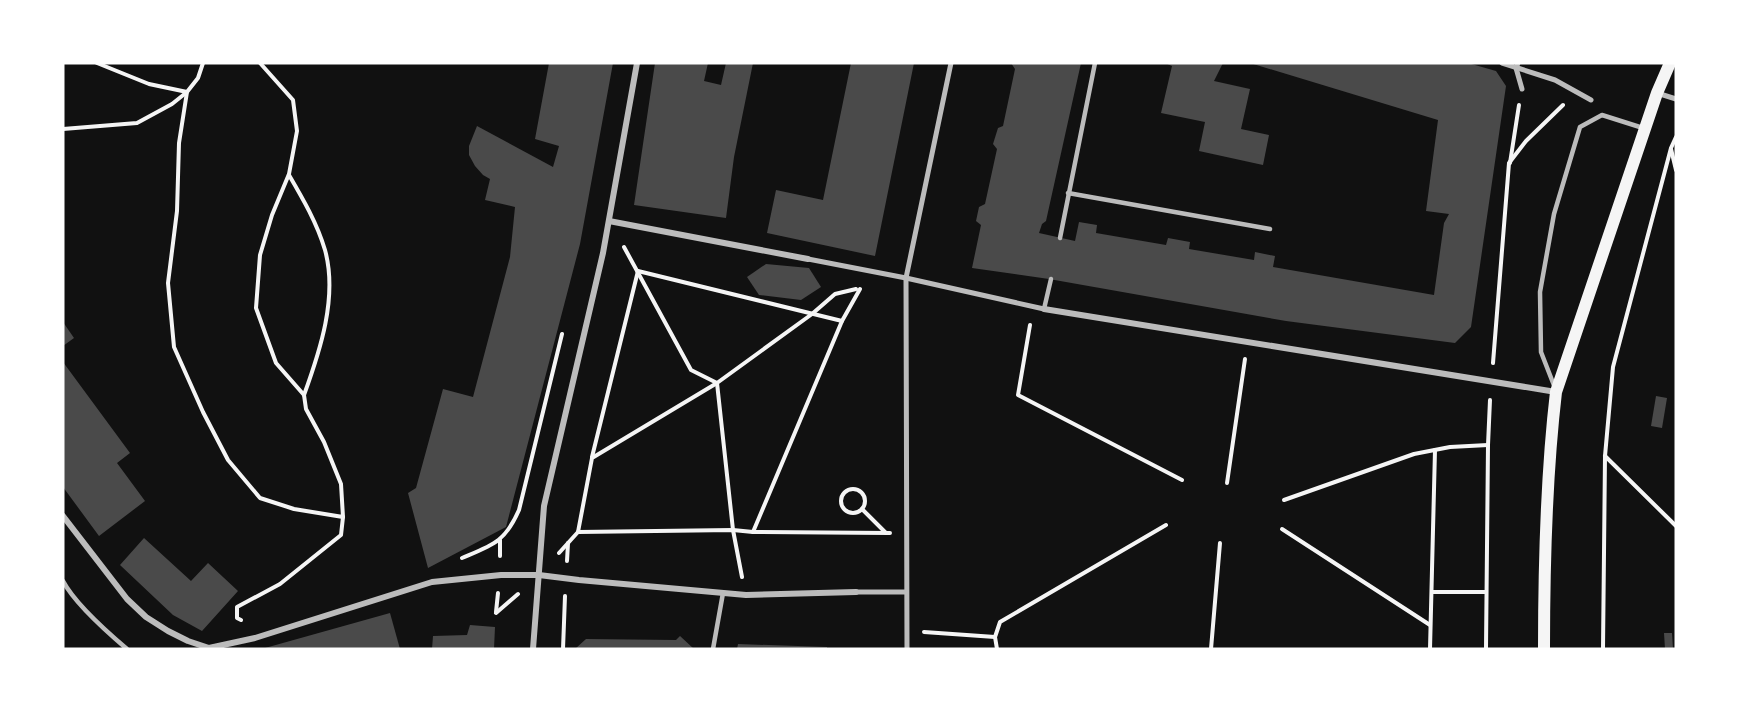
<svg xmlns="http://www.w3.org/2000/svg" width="1739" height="712" viewBox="0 0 1739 712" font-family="'PT Serif',serif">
  <rect width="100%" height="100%" fill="#111"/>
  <!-- building -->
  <g fill="#4a4a4a">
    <polygon points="549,63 613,63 580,244 506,527 428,568 408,493 416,488 443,389 473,397 510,257 515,207 485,200 490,179 483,175 475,166 469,155 469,146 477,126 553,167 559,146 535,139"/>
    <polygon points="655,63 708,63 704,81 721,85 726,63 753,63 734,157 726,218 634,205"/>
    <polygon points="851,63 914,63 875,256 767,233 776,190 823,200"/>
    <polygon points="1011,63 1081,63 1046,221 1042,224 1039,233 1075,241 1079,222 1097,225 1096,233 1166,245 1168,238 1190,242 1189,249 1254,260 1255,252 1275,256 1273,267 1434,295 1444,223 1449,214 1426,211 1438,120 1250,63 1468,63 1496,71 1506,86 1471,327 1455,343 1286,321 1049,279 972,268 981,225 976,221 979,207 985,204 997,149 993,144 998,128 1003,126 1015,69"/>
    <polygon points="1165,63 1223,63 1214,81 1250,89 1241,129 1269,135 1263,165 1199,151 1205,122 1161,113 1172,66"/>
    <polygon points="766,264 809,268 821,287 801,300 759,295 747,277"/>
    <polygon points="63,322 74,338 63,346"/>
    <polygon points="63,362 130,453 117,463 145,501 99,536 63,487"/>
    <polygon points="1656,396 1667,398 1662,428 1651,426"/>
    <polygon points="144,538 191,581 208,563 238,591 202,631 173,615 120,565"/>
    <polygon points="390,613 400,649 265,649 265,648"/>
    <polygon points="470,625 495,627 494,649 432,649 433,636 467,635"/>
    <polygon points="1664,633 1672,633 1673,649 1665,649"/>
    <polygon points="680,636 694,649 575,649 586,639 676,640"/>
    <polygon points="738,644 827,647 827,649 737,649"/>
  </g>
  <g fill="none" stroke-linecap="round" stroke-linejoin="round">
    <!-- path -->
    <g stroke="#f5f5f5" stroke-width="4">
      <polyline points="97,63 149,84 187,92 179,143 177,211 168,283 174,347 203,412 228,460 260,498 294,509 343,517 341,484 324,442 306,409 304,395 276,363 256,308 260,255 272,215 289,174 297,131 293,100 260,63"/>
      <polyline points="63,129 137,123 172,104 187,92 198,78 203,63"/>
      <polyline points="1671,149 1676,170"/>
      <polyline points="1510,163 1519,105"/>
      <path d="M 289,175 C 303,199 317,223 325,250 C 338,297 320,351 304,395"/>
      <polyline points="624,247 691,370 717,383 733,530 742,577"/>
      <polyline points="1030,325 1018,395 1182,480"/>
      <polyline points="1493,363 1509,163 1526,141 1563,105"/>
      <polyline points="1605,456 1676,526"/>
      <polyline points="592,457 638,271 842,321 860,289"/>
      <polyline points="1227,483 1245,359"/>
      <circle cx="853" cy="501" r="12"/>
      <polyline points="1284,500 1414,454 1450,447 1488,445"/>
      <polyline points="862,509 886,533"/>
      <polyline points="1282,529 1430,625"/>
      <polyline points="578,532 733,530 753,532 890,533"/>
      <polyline points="753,532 842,321"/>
      <polyline points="500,540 500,556"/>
      <polyline points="559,553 578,532 592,458 717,383 812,314 835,294 856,289"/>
      <path d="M 462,558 C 493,545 505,542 519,510 L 562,334"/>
      <polyline points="567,561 568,543"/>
      <polyline points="1432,592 1486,592"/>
      <polyline points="496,612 498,593"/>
      <polyline points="496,613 518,594"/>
      <polyline points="241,620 237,618 237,607 280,584 341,535 343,517"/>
      <polyline points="924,632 995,637"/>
      <polyline points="563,649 565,596"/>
      <polyline points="997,649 995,637 1000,622 1166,525"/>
      <polyline points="1211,649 1220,543"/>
      <polyline points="1430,649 1435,450"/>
      <polyline points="1486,649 1488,445 1490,400"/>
      <polyline points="1603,649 1605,456 1613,367 1671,148 1676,137"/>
    </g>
    <!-- service -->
    <g stroke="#bcbcbc" stroke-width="4.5">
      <polyline points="1068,193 1270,229"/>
      <polyline points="1060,238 1095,63"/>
      <polyline points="1044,309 1051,279"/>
      <polyline points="1555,388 1541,352 1540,292 1554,214 1580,127 1602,115 1643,128"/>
      <path d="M 63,581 C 75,604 107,632 127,649"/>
      <polyline points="713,649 723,593"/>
    </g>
    <!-- pedestrian -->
    <g stroke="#bcbcbc" stroke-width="5">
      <polyline points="1502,63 1555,80 1591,100"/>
      <polyline points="1518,63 1516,68 1522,89"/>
      <polyline points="1657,93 1676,99"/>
      <polyline points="808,259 906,278 1044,309"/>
      <polyline points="856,592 906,592"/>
      <polyline points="907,649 906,278 951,63"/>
    </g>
    <!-- minor -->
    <g stroke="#bcbcbc" stroke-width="6">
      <polyline points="609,221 808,259"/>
      <polyline points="1044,309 1556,392"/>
      <polyline points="63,516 127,599 146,617 168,631 188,641 209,648 255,638 432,582 501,575 539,575 579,580 746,595 856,592"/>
      <polyline points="533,649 544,506 603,253 637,63"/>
    </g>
    <!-- secondary -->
    <path stroke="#f5f5f5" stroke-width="12" d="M 1544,649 C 1544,563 1546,477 1556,392 L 1657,93 L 1670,63"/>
  </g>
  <!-- border -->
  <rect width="1739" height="712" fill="none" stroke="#ffffff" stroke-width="129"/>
</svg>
